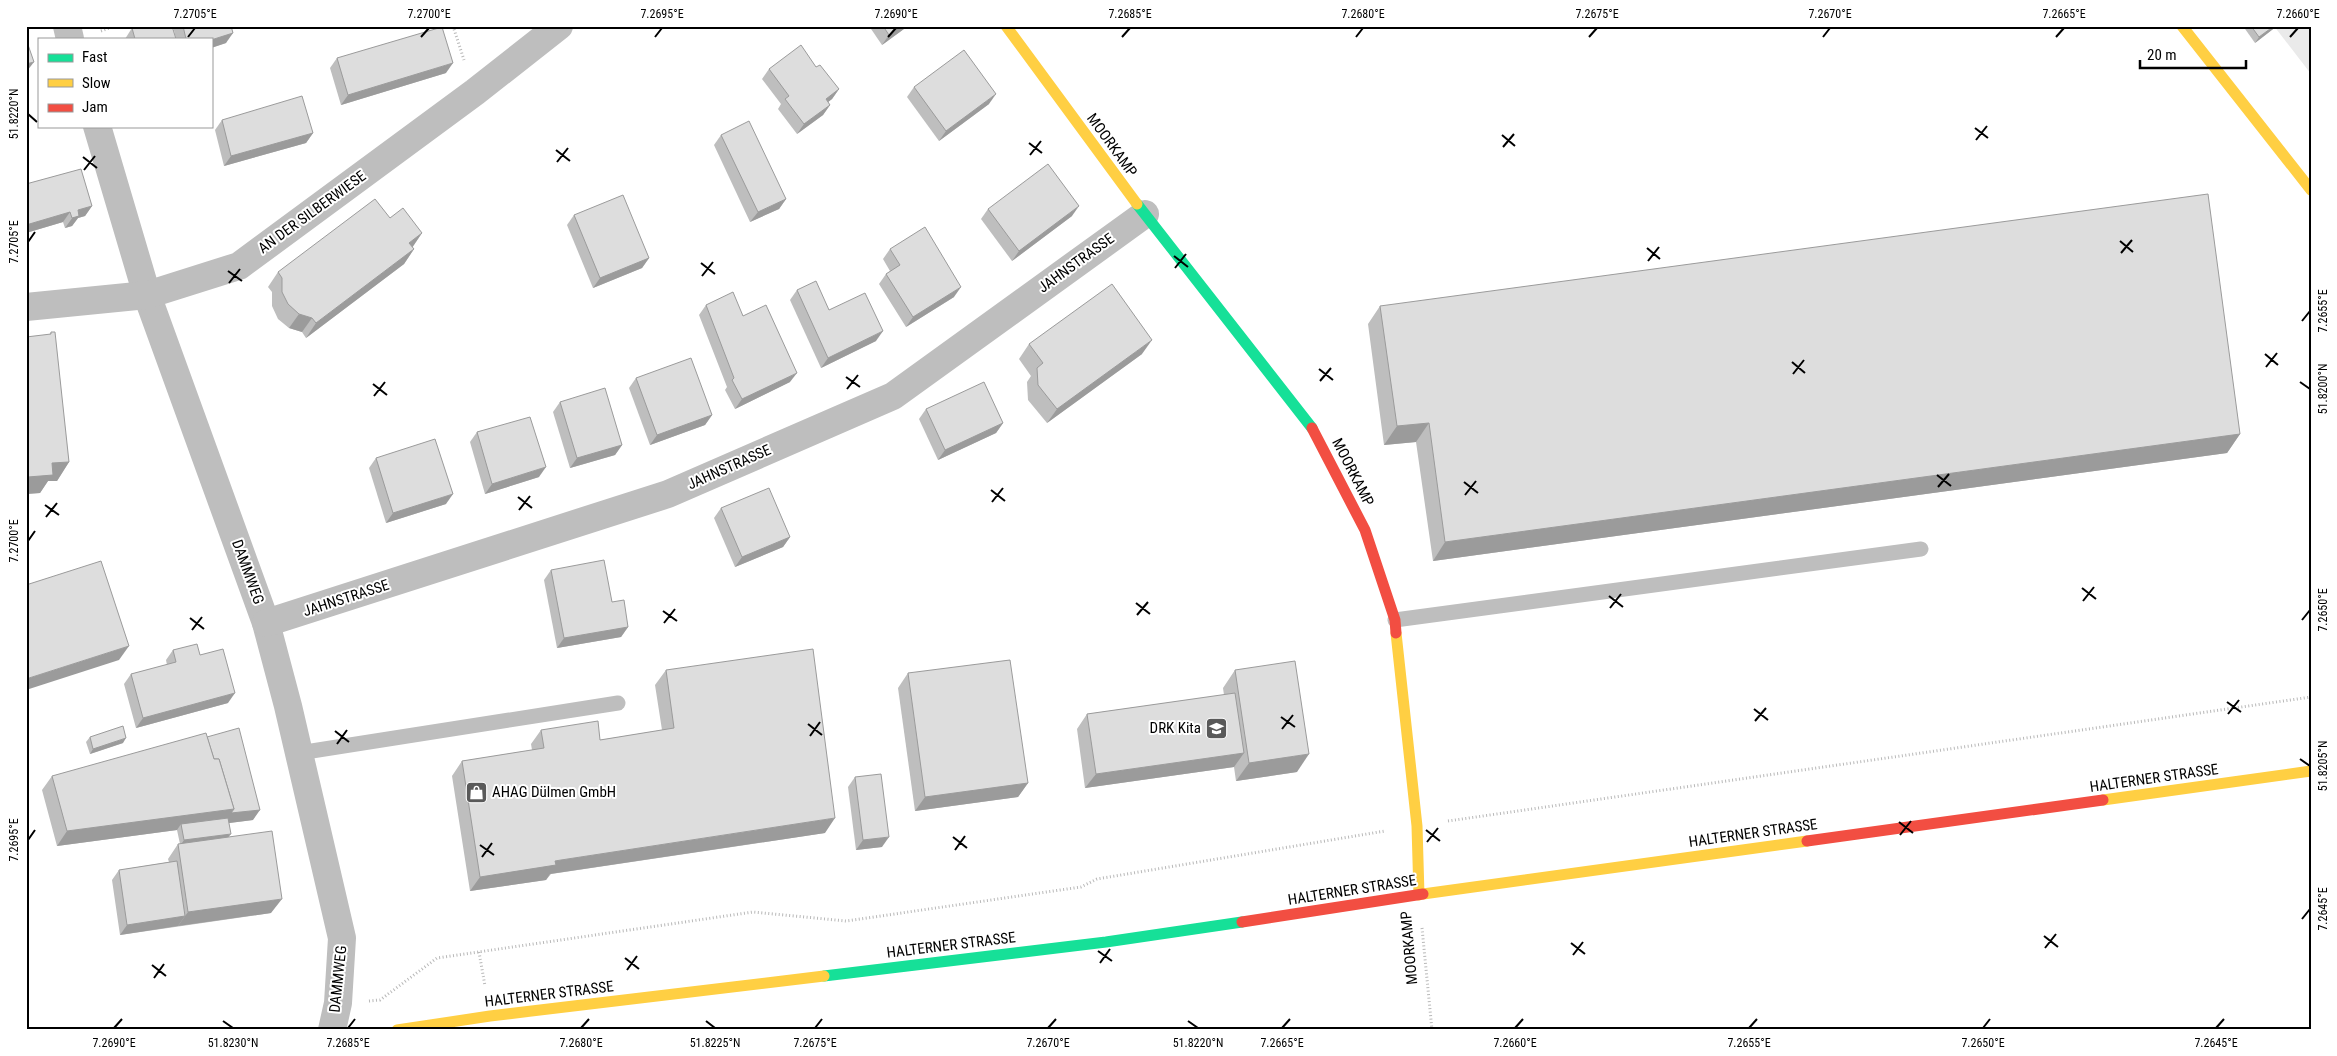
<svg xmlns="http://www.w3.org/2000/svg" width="2337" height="1056" viewBox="0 0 2337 1056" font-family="'Roboto Condensed',sans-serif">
  <rect width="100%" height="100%" fill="#fff"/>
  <!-- green -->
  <polygon fill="#eaeaea" points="2274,26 2311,26 2311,74"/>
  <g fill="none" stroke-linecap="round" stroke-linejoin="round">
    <!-- path -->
    <g stroke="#b8b8b8" stroke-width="3" stroke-dasharray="1 2.5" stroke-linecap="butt">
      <polyline points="453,26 464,60"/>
      <polyline points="101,31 115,26"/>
      <polyline points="1448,821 2311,697"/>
      <polyline points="1422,928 1432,1030"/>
      <polyline points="479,952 485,986"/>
      <polyline points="369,1001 380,1000 437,958 753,912 846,921 1081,887 1097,879 1385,831"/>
    </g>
    <!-- lane -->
    <g stroke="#bebebe" stroke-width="15">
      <polyline points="1395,620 1921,549"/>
      <polyline points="299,753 618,703"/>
    </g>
    <!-- street -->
    <g stroke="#bebebe" stroke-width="28">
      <polyline points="67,26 70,39"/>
      <polyline points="97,126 147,295 266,623 288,706 342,938 338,1003 332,1030"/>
      <polyline points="26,307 147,295 239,266 475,92 559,26"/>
      <polyline points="266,623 668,494 893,396 1145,214"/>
    </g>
    <!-- fast -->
    <g stroke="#16e098" stroke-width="11">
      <polyline points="1137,204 1312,428"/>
      <polyline points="824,976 1106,942 1242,922"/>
    </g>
    <!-- slow -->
    <g stroke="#ffcf43" stroke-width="11">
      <polyline points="1006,26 1137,204"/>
      <polyline points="2182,26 2311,190"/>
      <polyline points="1396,633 1417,826 1419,895"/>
      <polyline points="2103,800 2311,771"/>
      <polyline points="1423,894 1807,841"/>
      <polyline points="397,1030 490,1016 824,976"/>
    </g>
    <!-- jam -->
    <g stroke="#f24e42" stroke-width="11">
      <polyline points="1312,428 1365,530 1395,620 1396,633"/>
      <polyline points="1807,841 2103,800"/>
      <polyline points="1242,922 1423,894"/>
    </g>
  </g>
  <!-- wall -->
  <g fill="#bebebe">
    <polygon points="173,26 231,26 226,43 211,48 211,39 176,39"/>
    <polygon points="869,26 908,26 882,45"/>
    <polygon points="2243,26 2277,26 2255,43"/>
    <polygon points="132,28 176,39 125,39"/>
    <polygon points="337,58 446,73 341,105 330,68"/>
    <polygon points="816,67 839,89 832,99 828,102 830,105 823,115 797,134 778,109 781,104 762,79 769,69"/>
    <polygon points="914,87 989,104 939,141 907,97"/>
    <polygon points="222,120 313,133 306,143 224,166 215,130"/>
    <polygon points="721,135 786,199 779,209 750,222 714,145"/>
    <polygon points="26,184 92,206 85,216 78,218 72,226 65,228 63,222 26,233"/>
    <polygon points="988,209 1072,216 1012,261 981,219"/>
    <polygon points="574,215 649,258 642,268 593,288 567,225"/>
    <polygon points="390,218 422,233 412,247 414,249 404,264 306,338 302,332 289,328 278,319 272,306 272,292 268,287 278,272"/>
    <polygon points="890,249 954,297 906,327 879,284 886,274 890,271 883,259"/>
    <polygon points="797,290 829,310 876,341 821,368 790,300"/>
    <polygon points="706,305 743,316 790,382 735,409 725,390 727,387 699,315"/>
    <polygon points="1380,306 2240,434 2227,453 1433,561 1416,442 1384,445 1368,324"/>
    <polygon points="51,332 69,462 57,481 48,481 40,493 26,494 26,337 49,335"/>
    <polygon points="1029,344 1142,354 1047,423 1028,400 1027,382 1031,376 1019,359"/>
    <polygon points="636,378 712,415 705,425 650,445 629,388"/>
    <polygon points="560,402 622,445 615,455 570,468 553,412"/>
    <polygon points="926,409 1003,423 996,433 938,460 919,419"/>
    <polygon points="477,432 539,477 485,494 470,442"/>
    <polygon points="376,458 446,504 386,523 369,468"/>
    <polygon points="721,508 790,537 783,547 735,567 714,518"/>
    <polygon points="551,570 612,602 628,627 621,637 557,648 544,580"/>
    <polygon points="173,650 200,655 228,703 136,728 124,684 131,674 167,665 166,660"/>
    <polygon points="666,670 825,833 551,874 546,880 470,891 452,776 462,761 532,750 531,744 541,730 600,740 662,730 655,685"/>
    <polygon points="1235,670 1297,772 1236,781 1234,767 1085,788 1077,729 1087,714 1224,695 1223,688"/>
    <polygon points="908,673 1028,783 1018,797 915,811 898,688"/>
    <polygon points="90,737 123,743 90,754 86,742"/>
    <polygon points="207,737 253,820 229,823 228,837 271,913 120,935 112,880 119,870 169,862 168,859 178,844 180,844 177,830 57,846 42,790 52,776"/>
    <polygon points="855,777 882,847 856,850 848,787"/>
  </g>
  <!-- shaded-wall -->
  <g fill="#9b9b9b">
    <polygon points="377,26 384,26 376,29"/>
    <polygon points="901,26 908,26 882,45 889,35"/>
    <polygon points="2274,26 2277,26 2255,43 2259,37"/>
    <polygon points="233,33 226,43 211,48 211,40"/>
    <polygon points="34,62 27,71 26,72 26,64"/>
    <polygon points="453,63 446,73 341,105 348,95"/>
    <polygon points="839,89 832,99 819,109 826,99"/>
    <polygon points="996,94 989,104 939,141 946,131"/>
    <polygon points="830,105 823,115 797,134 804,124"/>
    <polygon points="313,133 306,143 224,166 231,156"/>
    <polygon points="786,199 779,209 750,222 758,212"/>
    <polygon points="92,206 85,216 78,218 72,226 65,228 78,210"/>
    <polygon points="1079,206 1072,216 1012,261 1019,251"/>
    <polygon points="70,212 63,222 26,233 26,225"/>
    <polygon points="422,233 412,248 409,243"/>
    <polygon points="414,249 404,264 306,338 316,323"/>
    <polygon points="649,258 642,268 593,288 600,278"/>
    <polygon points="961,287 954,297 906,327 913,317"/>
    <polygon points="299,314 312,318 302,332 289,328"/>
    <polygon points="883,331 876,341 821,368 828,358"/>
    <polygon points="1152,340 1142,354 1047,423 1057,409"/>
    <polygon points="797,373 790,382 735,409 742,399"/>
    <polygon points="712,415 705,425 650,445 657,435"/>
    <polygon points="1003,423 996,433 938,460 945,450"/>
    <polygon points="1429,423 1416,442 1384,445 1397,426"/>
    <polygon points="2240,434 2227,453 1433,561 1445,542"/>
    <polygon points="622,445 615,455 570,468 577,458"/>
    <polygon points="69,462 57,481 48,481 40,493 26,494 26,479 28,477 52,463"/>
    <polygon points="546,467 539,477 485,494 492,484"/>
    <polygon points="453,494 446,504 386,523 393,513"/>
    <polygon points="790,537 783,547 735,567 742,557"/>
    <polygon points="628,627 621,637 557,648 564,638"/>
    <polygon points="129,646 119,660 26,690 26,679"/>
    <polygon points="235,693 228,703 136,728 143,718"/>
    <polygon points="126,738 123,743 90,754 93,749"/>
    <polygon points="1244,753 1234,767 1085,788 1096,774"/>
    <polygon points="1309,754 1297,772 1236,781 1249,763"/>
    <polygon points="1028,783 1018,797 915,811 925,797"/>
    <polygon points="234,809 260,810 253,820 182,829 181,824 177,830 57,846 67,831"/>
    <polygon points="835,818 825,833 550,874 546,880 470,891 480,877 555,861"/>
    <polygon points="231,834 227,839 180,846 184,840"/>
    <polygon points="889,837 882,847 856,850 863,840"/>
    <polygon points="282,899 271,913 178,926 188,912"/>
    <polygon points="185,916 178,926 120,935 127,925"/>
  </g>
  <!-- building -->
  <g fill="#ddd" stroke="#9b9b9b">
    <polygon points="138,26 172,26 176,39 135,39 132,28"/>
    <polygon points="183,26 231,26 233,33 211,40 211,39 186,39"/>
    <polygon points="883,26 901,26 889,35"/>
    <polygon points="2251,26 2274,26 2259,37"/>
    <polygon points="442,27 453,63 348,95 337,58"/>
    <polygon points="26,39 34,62 26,64"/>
    <polygon points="801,45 816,67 820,65 839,89 826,99 830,105 804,124 785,99 789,96 769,69"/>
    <polygon points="964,50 996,94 946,131 914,87"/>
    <polygon points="302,96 313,133 231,156 222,120"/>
    <polygon points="749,121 786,199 758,212 721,135"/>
    <polygon points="1048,164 1079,206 1019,251 988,209"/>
    <polygon points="81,169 92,206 78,210 79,216 72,218 70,212 26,225 26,184"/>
    <polygon points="2208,194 2240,434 1445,542 1429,423 1397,426 1380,306"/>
    <polygon points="623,195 649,258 600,278 574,215"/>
    <polygon points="375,199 390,218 403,208 422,233 409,243 414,249 316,323 312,318 299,314 288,304 282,292 282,278 278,272"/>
    <polygon points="925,227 961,287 913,317 886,274 900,265 890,249"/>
    <polygon points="816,281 829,310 865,293 883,331 828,358 797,290"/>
    <polygon points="1112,284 1152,340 1057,409 1038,385 1037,368 1043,363 1029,344"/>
    <polygon points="733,292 743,316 766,305 797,373 742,399 732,380 734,378 706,305"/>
    <polygon points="51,332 55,332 69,462 52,463 53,475 28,477 27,465 26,466 26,337 51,334"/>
    <polygon points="691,358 712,415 657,435 636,378"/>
    <polygon points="984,382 1003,423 945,450 926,409"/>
    <polygon points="605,388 622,445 577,458 560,402"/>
    <polygon points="530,417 546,467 492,484 477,432"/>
    <polygon points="435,439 453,494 393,513 376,458"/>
    <polygon points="769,488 790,537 742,557 721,508"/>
    <polygon points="604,560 612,602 624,600 628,627 564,638 551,570"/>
    <polygon points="101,561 129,646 26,679 26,585"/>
    <polygon points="197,644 200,655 223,649 235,693 143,718 131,674 176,662 173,650"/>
    <polygon points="813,649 835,818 561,860 555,861 556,865 480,877 462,761 544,748 541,730 598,721 600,740 674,728 666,670"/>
    <polygon points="1010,660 1028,783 925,797 908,673"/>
    <polygon points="1295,661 1309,754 1249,763 1235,670"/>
    <polygon points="1235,693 1244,753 1096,774 1087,714"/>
    <polygon points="123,726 126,738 93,749 90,737"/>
    <polygon points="239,728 260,810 231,813 234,809 219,759 214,759 207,737"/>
    <polygon points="206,733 214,759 219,759 234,809 67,831 52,776"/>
    <polygon points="881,774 889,837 863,840 855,777"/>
    <polygon points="228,818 231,834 184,840 181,824"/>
    <polygon points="272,831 282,899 188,912 178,844"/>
    <polygon points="177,861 185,916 127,925 119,870"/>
  </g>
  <!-- ticks -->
  <path fill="none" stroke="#000" stroke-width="2" d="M 188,37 L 195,28M 421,37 L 429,28M 655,37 L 662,28M 888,37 L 896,28M 1122,37 L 1130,28M 1356,37 L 1363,28M 1589,37 L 1597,28M 1823,37 L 1830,28M 2056,37 L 2064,28M 2290,37 L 2298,28M 28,114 L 37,122M 1975,128 L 1988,138M 1502,135 L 1515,146M 1976,140 L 1987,126M 1029,143 L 1042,153M 1503,147 L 1514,134M 556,150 L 570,161M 1030,155 L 1041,141M 83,157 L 97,168M 557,162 L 568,148M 84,170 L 95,156M 2120,241 L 2133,252M 28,242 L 35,232M 1647,248 L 1660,259M 2121,253 L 2132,240M 1174,256 L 1188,267M 1648,261 L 1659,247M 701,263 L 715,274M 1175,268 L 1186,254M 228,271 L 242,281M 702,276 L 713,262M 229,283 L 240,269M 2302,321 L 2310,311M 2265,354 L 2278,365M 1792,362 L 1805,373M 2266,367 L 2277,353M 1319,369 L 1333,380M 1793,374 L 1804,360M 846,377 L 860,387M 1320,381 L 1331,368M 2300,382 L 2310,389M 373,384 L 387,395M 847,389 L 858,375M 374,396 L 385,382M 1937,475 L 1951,486M 1464,482 L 1478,493M 1938,487 L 1949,474M 991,490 L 1005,501M 1465,495 L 1476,481M 518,497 L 532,508M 992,502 L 1003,488M 45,505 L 59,515M 519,510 L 530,496M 46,517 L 57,503M 28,541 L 35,531M 2082,588 L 2096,599M 1609,596 L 1623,607M 2083,601 L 2094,587M 1136,603 L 1150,614M 1610,608 L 1621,594M 663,611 L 677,621M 1137,615 L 1148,602M 190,618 L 204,629M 2302,620 L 2310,610M 664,623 L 675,609M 192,630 L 202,617M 2227,702 L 2241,712M 1754,709 L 1768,720M 2228,714 L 2239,700M 1281,717 L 1295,727M 1755,721 L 1766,708M 808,724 L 822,735M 1282,729 L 1293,715M 335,731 L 349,742M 810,736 L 820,722M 337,744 L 347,730M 2300,759 L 2310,766M 1899,822 L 1913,833M 1426,830 L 1440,841M 1900,835 L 1911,821M 953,837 L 967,848M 28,840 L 35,830M 1427,842 L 1438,828M 480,845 L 494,855M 955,850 L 965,836M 482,857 L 492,843M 2302,919 L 2310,909M 2044,936 L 2058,947M 1571,943 L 1585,954M 2045,948 L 2056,934M 1098,951 L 1112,961M 1573,955 L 1583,942M 625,958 L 639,969M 1100,963 L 1110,949M 152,965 L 166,976M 627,970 L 637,956M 154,978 L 164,964M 223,1021 L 233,1028M 706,1021 L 715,1028M 1188,1021 L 1198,1028M 114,1028 L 122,1019M 348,1028 L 355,1019M 581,1028 L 589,1019M 815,1028 L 822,1019M 1048,1028 L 1056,1019M 1282,1028 L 1290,1019M 1515,1028 L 1523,1019M 1749,1028 L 1757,1019M 1983,1028 L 1990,1019M 2216,1028 L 2224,1019"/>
  <!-- icons -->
  <defs>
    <symbol id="school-square" viewBox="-11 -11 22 22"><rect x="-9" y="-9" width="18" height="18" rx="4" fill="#595959" stroke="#fff"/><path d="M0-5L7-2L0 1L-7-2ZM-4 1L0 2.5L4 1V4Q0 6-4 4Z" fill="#fff"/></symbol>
    <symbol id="shop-square" viewBox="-11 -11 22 22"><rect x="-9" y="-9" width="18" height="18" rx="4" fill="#595959" stroke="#fff"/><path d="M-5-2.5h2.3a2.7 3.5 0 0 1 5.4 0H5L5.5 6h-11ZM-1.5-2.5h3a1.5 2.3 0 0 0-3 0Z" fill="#fff"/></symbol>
  </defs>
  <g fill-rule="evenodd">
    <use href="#school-square" x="1204" y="716" width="25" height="25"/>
    <use href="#shop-square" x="464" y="780" width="25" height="25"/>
  </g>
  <g text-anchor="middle" stroke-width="4" stroke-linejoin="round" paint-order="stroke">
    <!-- street labels -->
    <g font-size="15" fill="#000" stroke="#fff">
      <text transform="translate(1112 145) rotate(54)" y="5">MOORKAMP</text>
      <text transform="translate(312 212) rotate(-36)" y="5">AN DER SILBERWIESE</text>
      <text transform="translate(1076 263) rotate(-36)" y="5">JAHNSTRASSE</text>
      <text transform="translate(729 467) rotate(-24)" y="5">JAHNSTRASSE</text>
      <text transform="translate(1353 472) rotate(63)" y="5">MOORKAMP</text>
      <text transform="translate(248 572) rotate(70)" y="5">DAMMWEG</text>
      <text transform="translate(346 598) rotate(-18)" y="5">JAHNSTRASSE</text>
      <text transform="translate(2154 778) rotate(-8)" y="5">HALTERNER STRASSE</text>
      <text transform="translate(1753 833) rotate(-8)" y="5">HALTERNER STRASSE</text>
      <text transform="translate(1352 890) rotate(-9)" y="5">HALTERNER STRASSE</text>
      <text transform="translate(951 945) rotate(-7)" y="5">HALTERNER STRASSE</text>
      <text transform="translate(1409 948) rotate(-95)" y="5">MOORKAMP</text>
      <text transform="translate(338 979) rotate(-84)" y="5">DAMMWEG</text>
      <text transform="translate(549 994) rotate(-7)" y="5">HALTERNER STRASSE</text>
    </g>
    <!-- poi labels -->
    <g font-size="15" fill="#000" stroke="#fff" text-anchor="end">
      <text x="1201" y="733">DRK Kita</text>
      <text x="492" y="797" text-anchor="start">AHAG Dülmen GmbH</text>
    </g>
  </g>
  <!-- border -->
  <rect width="2337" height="1056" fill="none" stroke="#ffffff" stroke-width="55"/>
  <!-- legend -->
  <rect x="38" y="38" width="175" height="90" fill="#ffffff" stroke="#999999"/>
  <rect x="48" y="54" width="25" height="8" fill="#16e098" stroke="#999999"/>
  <text x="82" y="62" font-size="15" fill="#000000">Fast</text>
  <rect x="48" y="79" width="25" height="8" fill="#ffcf43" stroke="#999999"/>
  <text x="82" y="88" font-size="15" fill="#000000">Slow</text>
  <rect x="48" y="104" width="25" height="8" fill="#f24e42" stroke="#999999"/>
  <text x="82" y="112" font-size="15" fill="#000000">Jam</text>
  <!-- scale -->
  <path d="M2140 60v8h106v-8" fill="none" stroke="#000000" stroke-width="2.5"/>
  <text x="2147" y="60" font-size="15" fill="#000000" stroke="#ffffff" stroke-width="4" paint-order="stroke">20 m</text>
  <rect x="28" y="28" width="2282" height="1000" fill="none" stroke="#000" stroke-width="2"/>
  <g font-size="12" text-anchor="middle" fill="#000">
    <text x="195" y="18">7.2705°E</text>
    <text x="429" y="18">7.2700°E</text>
    <text x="662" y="18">7.2695°E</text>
    <text x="896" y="18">7.2690°E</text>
    <text x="1130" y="18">7.2685°E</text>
    <text x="1363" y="18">7.2680°E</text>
    <text x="1597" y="18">7.2675°E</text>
    <text x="1830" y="18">7.2670°E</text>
    <text x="2064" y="18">7.2665°E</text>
    <text x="2298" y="18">7.2660°E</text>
    <text transform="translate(14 114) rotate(-90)" y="4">51.8220°N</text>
    <text transform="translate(14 242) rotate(-90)" y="4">7.2705°E</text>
    <text transform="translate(2323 311) rotate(-90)" y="4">7.2655°E</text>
    <text transform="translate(2323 389) rotate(-90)" y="4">51.8200°N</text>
    <text transform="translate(14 541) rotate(-90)" y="4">7.2700°E</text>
    <text transform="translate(2323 610) rotate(-90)" y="4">7.2650°E</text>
    <text transform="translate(2323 766) rotate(-90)" y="4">51.8205°N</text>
    <text transform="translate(14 840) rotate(-90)" y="4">7.2695°E</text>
    <text transform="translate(2323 909) rotate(-90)" y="4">7.2645°E</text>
    <text x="114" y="1047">7.2690°E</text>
    <text x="233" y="1047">51.8230°N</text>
    <text x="348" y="1047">7.2685°E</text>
    <text x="581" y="1047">7.2680°E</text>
    <text x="715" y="1047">51.8225°N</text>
    <text x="815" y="1047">7.2675°E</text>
    <text x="1048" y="1047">7.2670°E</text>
    <text x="1198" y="1047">51.8220°N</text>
    <text x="1282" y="1047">7.2665°E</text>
    <text x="1515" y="1047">7.2660°E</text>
    <text x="1749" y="1047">7.2655°E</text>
    <text x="1983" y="1047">7.2650°E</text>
    <text x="2216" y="1047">7.2645°E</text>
  </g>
</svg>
